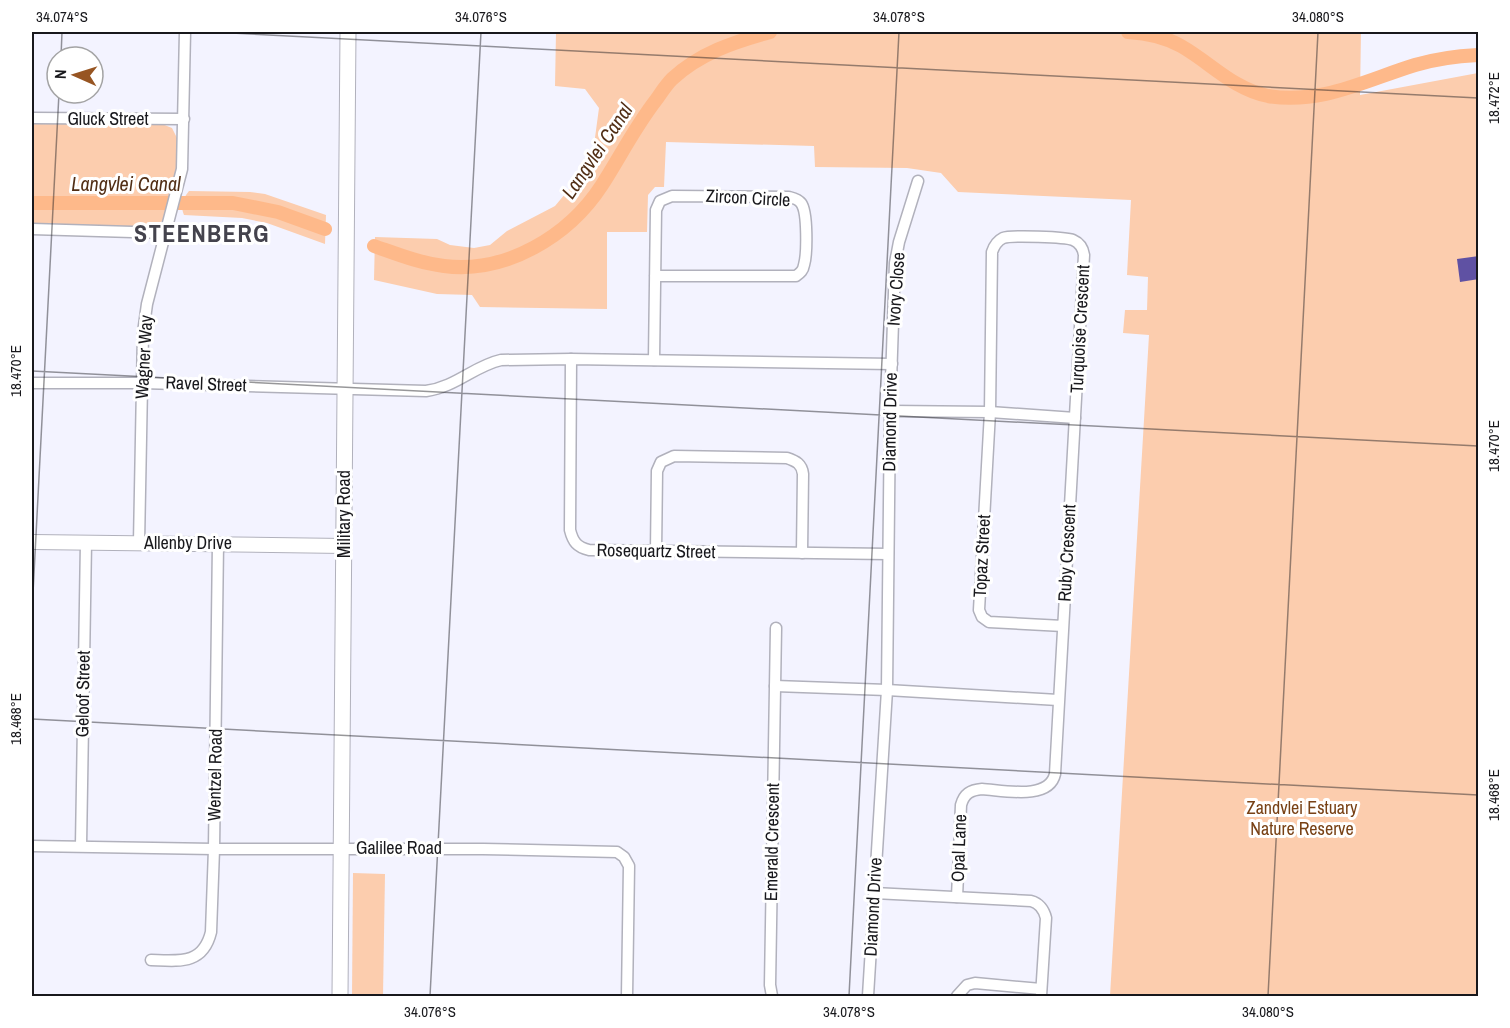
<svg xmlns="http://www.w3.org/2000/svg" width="1510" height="1028" viewBox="0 0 1510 1028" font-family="'Archivo Narrow',sans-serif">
  <rect width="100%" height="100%" fill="#f3f3ff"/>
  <!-- green -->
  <g fill="#fccdae">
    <polygon points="556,32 1361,32 1360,95 1478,73 1478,996 1110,996 1149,335 1123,333 1125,310 1147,310 1148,277 1127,275 1131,200 958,192 941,173 907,168 815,167 814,146 666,142 664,187 655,187 648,195 647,232 607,232 607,309 480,307 472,295 437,294 374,280 375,237 437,239 450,245 474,248 490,245 507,231 555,206 580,176 594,145 599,108 585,89 555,86"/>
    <polygon points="32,123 162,124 172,128 178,140 178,166 164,219 156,227 32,226"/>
    <path d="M 189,191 L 250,192 L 265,194 L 326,215 L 325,244 L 267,223 L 242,218 L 184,215 C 180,206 183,198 189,191 Z"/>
    <polygon points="353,873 385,874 383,996 352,996"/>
  </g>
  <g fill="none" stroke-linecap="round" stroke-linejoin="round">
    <!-- canal -->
    <g stroke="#feb98a" stroke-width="14">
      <path d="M 1128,32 C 1146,33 1165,37 1181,46 C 1211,63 1233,89 1268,96 C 1321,105 1366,80 1415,65 C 1435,59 1458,56 1478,55"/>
      <polyline points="32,203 233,203 278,212 325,229"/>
      <path d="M 374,246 C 397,254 419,263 444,266 C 506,274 569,236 602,185 C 620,157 635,127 656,100 C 661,93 666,85 672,79 C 700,53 734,42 770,32"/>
    </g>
  </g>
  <!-- building -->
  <polygon fill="#5f51a3" points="1479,256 1479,279 1460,282 1457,259"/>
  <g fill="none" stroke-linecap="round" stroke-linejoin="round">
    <defs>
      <g id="minor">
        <polyline points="32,118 184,119"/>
        <polyline points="32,229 166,233"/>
        <path d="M 571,359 L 570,530 C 573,542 577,547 589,550 L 888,554"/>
        <path d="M 654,360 L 656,210 L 660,201 L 672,196 L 789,197 C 793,198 798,199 801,203 C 808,212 807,255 804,265 C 803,271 800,273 796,276 L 655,276"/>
        <path d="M 32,383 L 142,383 L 426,391 C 456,387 474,366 501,360 L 571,359 L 892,364"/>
        <polyline points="890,411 990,412 1075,418"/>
        <polyline points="139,543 143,333 147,304 182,169 185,32"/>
        <path d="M 656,552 L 657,471 L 661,462 L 674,456 L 787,458 C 796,461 802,464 803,474 L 802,553"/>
        <polyline points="775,686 887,690 1058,700"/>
        <polyline points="32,846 214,849 483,849 617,852 624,857 629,866 627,996"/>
        <polyline points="81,846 86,542"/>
        <path d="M 874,893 L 1031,901 C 1039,903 1044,910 1046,918 L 1041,996"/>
        <path d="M 957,897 L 961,805 C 964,794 970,790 982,789 C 1002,790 1049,801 1055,774 L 1084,255 C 1083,248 1080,243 1073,240 C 1066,237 1011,235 1003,238 C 997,241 994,246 992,252 L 990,412 L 979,610 L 982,617 L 989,622 L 1063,626"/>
        <path d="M 151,960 C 179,961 203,965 211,932 L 214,849 L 218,543"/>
        <polyline points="772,996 770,985 776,628"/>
        <polyline points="868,996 887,690 890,411 895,263 899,242 918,181"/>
        <polyline points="957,996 967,985 975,983 1041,989"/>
      </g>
      <polyline id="tertiary" points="32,542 344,546"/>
      <polyline id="secondary" points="340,996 348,32"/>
    </defs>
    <!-- minor casing -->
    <use href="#minor" stroke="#b1b1bc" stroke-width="13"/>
    <!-- tertiary casing -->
    <use href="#tertiary" stroke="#b1b1bc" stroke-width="16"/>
    <!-- secondary casing -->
    <use href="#secondary" stroke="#b1b1bc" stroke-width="17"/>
    <!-- minor -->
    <use href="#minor" stroke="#fff" stroke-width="10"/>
    <!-- tertiary -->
    <use href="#tertiary" stroke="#fff" stroke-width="14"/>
    <!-- secondary -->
    <use href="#secondary" stroke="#fff" stroke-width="15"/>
  </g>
  <!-- ticks -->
  <path fill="none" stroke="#18181c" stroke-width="1.5" stroke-opacity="0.45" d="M 212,32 L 1478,98M 61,57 L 62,32M 32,371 L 1478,446M 32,612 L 59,93M 32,719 L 1478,795M 430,996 L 481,32M 849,996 L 899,32M 1268,996 L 1318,32"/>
  <g text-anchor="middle" stroke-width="6" stroke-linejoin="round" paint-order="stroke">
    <!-- street labels -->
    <g font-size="18" fill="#18181c" stroke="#fff">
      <text x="108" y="125">Gluck Street</text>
      <text transform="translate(748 198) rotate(3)" y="6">Zircon Circle</text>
      <text transform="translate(896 289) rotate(-86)" y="6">Ivory Close</text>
      <text transform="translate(1080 329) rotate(-87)" y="6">Turquoise Crescent</text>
      <text transform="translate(144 357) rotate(-87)" y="6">Wagner Way</text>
      <text transform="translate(206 384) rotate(2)" y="6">Ravel Street</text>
      <text transform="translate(890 422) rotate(-89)" y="6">Diamond Drive</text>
      <text transform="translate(344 514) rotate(-90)" y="6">Military Road</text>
      <text x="188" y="549">Allenby Drive</text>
      <text transform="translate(656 551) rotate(1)" y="6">Rosequartz Street</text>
      <text transform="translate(1067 553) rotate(-87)" y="6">Ruby Crescent</text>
      <text transform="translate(982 556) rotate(-87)" y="6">Topaz Street</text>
      <text transform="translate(83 694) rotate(-89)" y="6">Geloof Street</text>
      <text transform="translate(215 775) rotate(-89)" y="6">Wentzel Road</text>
      <text transform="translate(772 842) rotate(-89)" y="6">Emerald Crescent</text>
      <text x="399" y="854">Galilee Road</text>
      <text transform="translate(959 848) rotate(-88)" y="6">Opal Lane</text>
      <text transform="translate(873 907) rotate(-87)" y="6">Diamond Drive</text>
    </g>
    <!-- park labels -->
    <g font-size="18" fill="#784115" stroke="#fff">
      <text x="1302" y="814">Zandvlei Estuary<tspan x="1302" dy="21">Nature Reserve</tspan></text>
    </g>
    <!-- water labels -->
    <g font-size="20" font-style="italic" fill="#512e15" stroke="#fff">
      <text transform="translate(597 151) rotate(-56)" y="7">Langvlei Canal</text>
      <text x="126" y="191">Langvlei Canal</text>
    </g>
    <!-- district labels -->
    <g font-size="24" font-weight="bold" letter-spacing="1.5" fill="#44434d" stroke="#fff">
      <text x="202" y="242">STEENBERG</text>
    </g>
  </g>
  <!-- border -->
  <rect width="1510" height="1028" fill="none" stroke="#ffffff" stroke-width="66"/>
  <!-- north arrow -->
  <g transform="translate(75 75) rotate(273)"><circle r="28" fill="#ffffff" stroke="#a3a3a4" stroke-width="1.5"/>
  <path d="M0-4.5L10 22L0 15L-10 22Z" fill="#975522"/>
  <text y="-9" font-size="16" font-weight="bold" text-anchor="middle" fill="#18181c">N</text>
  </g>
  <rect x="33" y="33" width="1444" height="962" fill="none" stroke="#18181c" stroke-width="2"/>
  <g font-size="15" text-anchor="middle" fill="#18181c">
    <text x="62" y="22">34.074°S</text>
    <text x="481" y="22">34.076°S</text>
    <text x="899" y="22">34.078°S</text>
    <text x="1318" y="22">34.080°S</text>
    <text transform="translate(1494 98) rotate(-90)" y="5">18.472°E</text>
    <text transform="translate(16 371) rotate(-90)" y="5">18.470°E</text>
    <text transform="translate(1494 446) rotate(-90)" y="5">18.470°E</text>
    <text transform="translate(16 719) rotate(-90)" y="5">18.468°E</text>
    <text transform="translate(1494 795) rotate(-90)" y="5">18.468°E</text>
    <text x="430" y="1017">34.076°S</text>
    <text x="849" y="1017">34.078°S</text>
    <text x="1268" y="1017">34.080°S</text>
  </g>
</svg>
